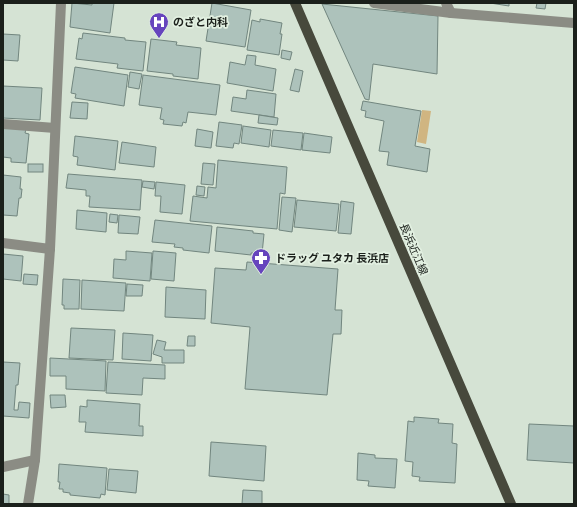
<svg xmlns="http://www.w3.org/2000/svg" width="577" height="507" viewBox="0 0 577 507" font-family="Bitter,'Noto Sans JP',serif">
  <rect width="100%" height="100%" fill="#d5e3d4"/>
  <!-- green -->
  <polygon fill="#d0b581" points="422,110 431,111 426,144 417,142"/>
  <!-- building -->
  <g fill="#adc2bb" stroke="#72867f">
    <polygon points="72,3 92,5 92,3 114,3 110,33 70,27"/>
    <polygon points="212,3 251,10 245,47 206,41"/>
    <polygon points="490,3 509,3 509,6"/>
    <polygon points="537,3 546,3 545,9 536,8"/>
    <polygon points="322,4 438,16 437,74 373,64 369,100 365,99"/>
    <polygon points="260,19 282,23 280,34 282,34 279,55 247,50 252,20 260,22"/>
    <polygon points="83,33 125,38 125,40 146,42 143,71 117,68 118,64 76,59 79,38 82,39"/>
    <polygon points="3,34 20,35 18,61 3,60"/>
    <polygon points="151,39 177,42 176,45 201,48 198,79 173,76 173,74 147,71"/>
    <polygon points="282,50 292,52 290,60 281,58"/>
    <polygon points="247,55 256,56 255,65 276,69 273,91 227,83 230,62 245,65"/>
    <polygon points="75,67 128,75 124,106 75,98 76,94 71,93"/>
    <polygon points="295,69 303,71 299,92 290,90"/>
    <polygon points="130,72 142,74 139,89 128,87"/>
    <polygon points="143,75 220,85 216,115 188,112 186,123 183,122 182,126 163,124 164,120 160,119 162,108 139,105"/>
    <polygon points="3,86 42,88 40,120 3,118"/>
    <polygon points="247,90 276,94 274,117 231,111 233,97 246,99"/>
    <polygon points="363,101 421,111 415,146 430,149 427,172 387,165 389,152 379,151 384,121 365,117 366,111 361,110"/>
    <polygon points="72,102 88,103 87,119 70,118"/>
    <polygon points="259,115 278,118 277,125 258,123"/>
    <polygon points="219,122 242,125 239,144 234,143 233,148 216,146"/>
    <polygon points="243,126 271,130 269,147 241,143"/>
    <polygon points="3,127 26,129 25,133 29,134 26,163 11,162 11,158 3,157"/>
    <polygon points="197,129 213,132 211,148 195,146"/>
    <polygon points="273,130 303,133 301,150 271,146"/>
    <polygon points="304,133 332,137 330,153 302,150"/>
    <polygon points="75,136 118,141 115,170 77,165 78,157 73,156"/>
    <polygon points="122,142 156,147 154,167 119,163"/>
    <polygon points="218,160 287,167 285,194 280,193 277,229 190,221 193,196 207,198 208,187 216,188"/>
    <polygon points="203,163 215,164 213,185 201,184"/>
    <rect x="28" y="164" width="15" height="8"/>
    <polygon points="68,174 142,180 140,210 89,207 90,196 86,196 86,190 66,188"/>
    <polygon points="3,175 21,177 20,189 22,189 21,198 19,198 17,216 3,215"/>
    <polygon points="143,181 155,182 154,189 142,187"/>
    <polygon points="156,182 185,185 182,214 160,212 161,196 155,196"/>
    <polygon points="197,186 205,187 204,196 196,195"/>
    <polygon points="282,197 296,198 292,232 279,230"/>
    <polygon points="297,200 339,204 336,231 294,227"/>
    <polygon points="341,201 354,203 351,234 338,233"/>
    <polygon points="77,210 107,213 106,232 76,229"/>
    <polygon points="110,214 118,215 117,223 109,222"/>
    <polygon points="119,215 140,217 138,234 118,233"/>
    <polygon points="155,220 212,226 209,253 183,250 183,248 174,247 175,244 152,242"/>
    <polygon points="217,227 253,231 253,233 264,234 262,254 251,253 251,255 215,251"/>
    <polygon points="126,251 152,253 150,281 113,278 114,259 126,260"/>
    <polygon points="153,251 176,253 174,281 151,279"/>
    <polygon points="3,254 23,256 21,281 3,279"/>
    <polygon points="247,262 338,269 335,310 342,310 341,334 333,334 327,395 245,389 250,327 211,323 215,268 246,270"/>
    <polygon points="24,274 38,275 37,285 23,284"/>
    <polygon points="63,279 80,280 79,309 64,309 64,305 62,305"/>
    <polygon points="82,280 126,283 124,311 81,309"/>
    <polygon points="127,284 143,285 142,296 126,296"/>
    <polygon points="166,287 206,290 205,319 165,317"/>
    <polygon points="71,328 115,330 113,360 69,358"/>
    <polygon points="123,333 153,335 151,361 122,359"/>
    <polygon points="188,336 195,336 195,346 187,346"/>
    <polygon points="157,340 166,342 164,350 184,350 184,363 162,363 162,357 153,354"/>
    <polygon points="50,358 106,361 105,391 66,389 66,376 50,376"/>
    <polygon points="3,362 20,363 18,385 16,385 14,410 18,410 19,402 30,403 29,418 3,416"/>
    <polygon points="108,362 165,365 165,379 143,378 142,395 106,393"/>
    <polygon points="50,395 65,395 66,407 51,408"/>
    <polygon points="87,400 140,404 139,426 143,426 143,436 85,432 86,422 79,422 80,406 87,407"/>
    <polygon points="414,417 439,419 438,423 453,424 452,443 457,444 455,483 419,481 420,477 412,476 413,462 405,461 408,421 414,422"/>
    <polygon points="529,424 574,426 574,463 527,460"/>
    <polygon points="211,442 266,446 264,481 209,476"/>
    <polygon points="358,453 375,455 375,458 397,459 395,488 368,486 369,481 357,480"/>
    <polygon points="59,464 107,468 105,495 101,494 100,498 70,495 70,493 63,492 63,489 59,489 60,482 58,482"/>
    <polygon points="109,469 138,471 136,493 107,490"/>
    <polygon points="243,490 262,491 262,504 242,504"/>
    <polygon points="3,494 9,495 9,504 3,504"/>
  </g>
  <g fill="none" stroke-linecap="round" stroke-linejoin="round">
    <!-- minor -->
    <g stroke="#8b8c84" stroke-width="10">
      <polyline points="374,3 451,13 446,3"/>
      <polyline points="451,13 574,23"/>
      <polyline points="3,124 55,128"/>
      <polyline points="3,243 50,249"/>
      <polyline points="3,467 35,460"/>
      <polyline points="28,504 35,460 50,249 61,3"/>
    </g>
    <!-- major -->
    <polyline stroke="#47493c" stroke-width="10" points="295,3 511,504"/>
  </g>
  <!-- icons -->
  <defs>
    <symbol id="hospital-pin" viewBox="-11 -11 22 30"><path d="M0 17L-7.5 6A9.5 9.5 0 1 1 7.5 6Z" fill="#6644bd" stroke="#e2f0e1"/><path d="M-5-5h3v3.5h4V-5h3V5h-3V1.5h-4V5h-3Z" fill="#fff"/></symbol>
    <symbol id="pharmacy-pin" viewBox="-11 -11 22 30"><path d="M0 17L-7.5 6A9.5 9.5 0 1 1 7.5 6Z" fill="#6644bd" stroke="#e2f0e1"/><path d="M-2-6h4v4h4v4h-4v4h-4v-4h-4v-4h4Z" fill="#fff"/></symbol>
  </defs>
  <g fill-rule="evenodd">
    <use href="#hospital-pin" x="148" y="11" width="22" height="30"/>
    <use href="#pharmacy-pin" x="250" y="247" width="22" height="30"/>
  </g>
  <g text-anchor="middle" stroke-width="3.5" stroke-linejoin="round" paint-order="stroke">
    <!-- poi labels -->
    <g font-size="11" font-weight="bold" fill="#1b201b" stroke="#e2f0e1" text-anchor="start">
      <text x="173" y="26">のざと内科</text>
      <text x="275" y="262">ドラッグ ユタカ 長浜店</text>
    </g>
    <!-- street labels -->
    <g font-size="11" fill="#1b201b" stroke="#e2f0e1">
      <text transform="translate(414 249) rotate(67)" y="4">長浜近江線</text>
    </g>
  </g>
  <!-- border -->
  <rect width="577" height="507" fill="none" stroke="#1b201b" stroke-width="8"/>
</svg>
